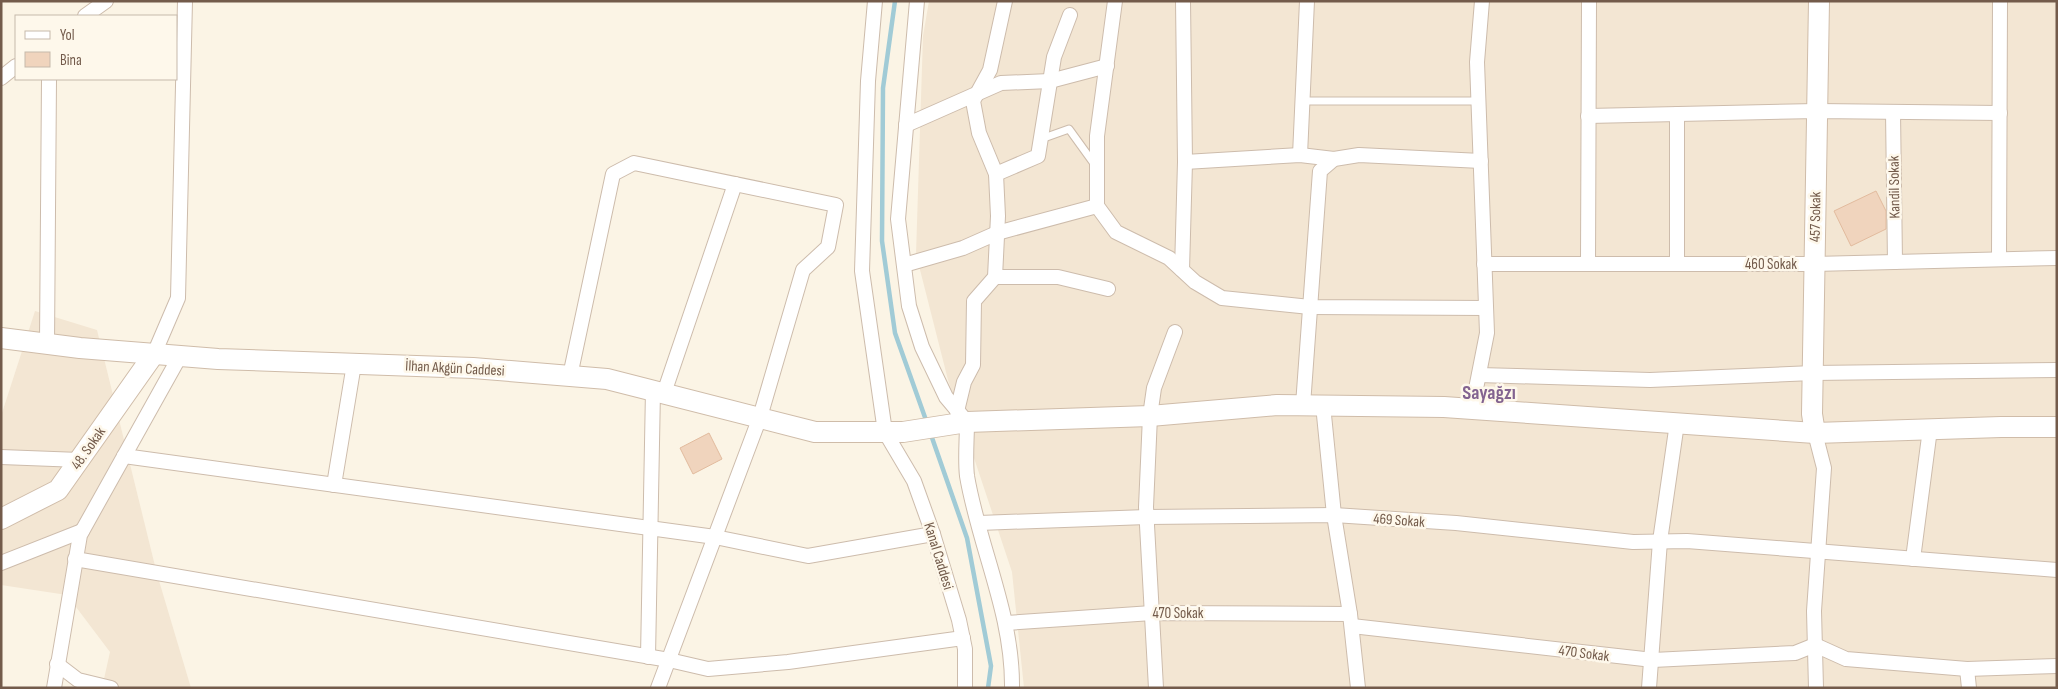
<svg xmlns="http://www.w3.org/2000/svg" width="2058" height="689" viewBox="0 0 2058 689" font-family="'Sofia Sans Condensed',sans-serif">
  <rect width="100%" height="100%" fill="#fbf4e5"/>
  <!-- residential -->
  <g fill="#f3e6d3">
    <polygon points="929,1 2057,1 2057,688 1024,688 1012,572 948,380 916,254 923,36"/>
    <polygon points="35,311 97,330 157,574 191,688 102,688 110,652 67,595 1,585 1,416"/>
  </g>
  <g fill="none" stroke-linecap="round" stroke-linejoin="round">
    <!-- stream -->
    <g stroke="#a1cbd6" stroke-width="4.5">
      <polyline points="895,1 883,88 882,241 895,333 927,423"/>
      <polyline points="930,432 967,538 991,666 988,688"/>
    </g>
  </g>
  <!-- building -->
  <g fill="#f0d4bd" stroke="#e2bb9e">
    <polygon points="1876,191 1886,211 1886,229 1851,246 1834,211"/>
    <polygon points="709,433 722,459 693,474 680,448"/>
  </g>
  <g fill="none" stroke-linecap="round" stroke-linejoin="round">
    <defs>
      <g id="lane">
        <polyline points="1303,101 1479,101"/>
        <polyline points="1041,139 1069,129 1095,165"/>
      </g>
      <g id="street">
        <polyline points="875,1 868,81 862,271 885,432 914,481 933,534 959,620 965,649 965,688"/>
        <path d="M 917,1 L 898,219 L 909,306 L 922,347 L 946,397 L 967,422 C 967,439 965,459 967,476 C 979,547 1013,614 1012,688"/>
        <polyline points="1115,1 1097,136 1097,206 1116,232 1169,258 1195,282 1222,298 1310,307 1486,308"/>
        <polyline points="85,16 106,1"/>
        <polyline points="1,78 16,66"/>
        <polyline points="1893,112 1895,262"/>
        <polyline points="1588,116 1817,111 2000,113"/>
        <polyline points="906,125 1001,83 1050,81 1107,66"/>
        <polyline points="1300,155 1307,1"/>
        <polyline points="1185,162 1300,155 1334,159"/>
        <polyline points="996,174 1038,156 1054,57 1070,15"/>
        <polyline points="1999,259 2000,1"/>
        <polyline points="1588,263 1589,1"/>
        <polyline points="1677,263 1677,114"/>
        <polyline points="1484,264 1814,264 2057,258"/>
        <polyline points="904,265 963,248 997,233 1097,206"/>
        <polyline points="1182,270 1185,162 1183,1"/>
        <polyline points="995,277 1058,277 1108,289"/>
        <polyline points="47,344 49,79"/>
        <polyline points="154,354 178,298 185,1"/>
        <polyline points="1479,375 1650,380 1813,373 2057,370"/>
        <polyline points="570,376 613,174 634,163 836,205 828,247 803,270 760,417 658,688"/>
        <polyline points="664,393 735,184"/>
        <polyline points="1303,405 1320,171 1334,159 1359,155 1481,161"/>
        <polyline points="1323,405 1334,515 1350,614 1358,688"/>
        <polyline points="1472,409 1487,333 1477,62 1482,1"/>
        <polyline points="957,411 964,382 973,365 974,301 995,277 998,216 996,174 979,133 973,101 990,70 1005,1"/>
        <polyline points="1815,433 1824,468 1814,611 1816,688"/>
        <polyline points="124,456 715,537 808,556 933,534"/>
        <polyline points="1,457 80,460"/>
        <polyline points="334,485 354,364"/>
        <polyline points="979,523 1147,517 1334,515 1456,523 1633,542 1687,541 2057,570"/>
        <polyline points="75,559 669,660 708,669 788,662 963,638"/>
        <polyline points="1913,559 1930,429"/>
        <polyline points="1,563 82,531"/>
        <polyline points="1006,623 1152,613 1350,614"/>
        <polyline points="1352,626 1653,660 1795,653 1815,645 1846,659 1967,669 2057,666"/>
        <polyline points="648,657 653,390"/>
        <polyline points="57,664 78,680 111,688"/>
        <polyline points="1967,669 1969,688"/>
        <polyline points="54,688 80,535 180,356"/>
        <polyline points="1156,688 1146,507 1150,416 1154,388 1175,332"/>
        <polyline points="1649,688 1660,541 1677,423"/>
      </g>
      <g id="secondary">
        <polyline points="1,338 80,348 218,359 473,368 607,379 815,432 903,432 967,422 1150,416 1277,405 1444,407 1815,433 2001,427 2057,427"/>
        <polyline points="1815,433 1812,414 1819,1"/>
        <polyline points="1,519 58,490 154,354"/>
      </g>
    </defs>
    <!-- lane casing -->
    <use href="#lane" stroke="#cdbcac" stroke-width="9"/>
    <!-- street casing -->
    <use href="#street" stroke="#cdbcac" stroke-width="16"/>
    <!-- secondary casing -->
    <use href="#secondary" stroke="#cfbca9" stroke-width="22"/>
    <!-- lane -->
    <use href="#lane" stroke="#fff" stroke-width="7"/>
    <!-- street -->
    <use href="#street" stroke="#fff" stroke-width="14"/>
    <!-- secondary -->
    <use href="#secondary" stroke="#fff" stroke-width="20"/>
  </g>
  <g text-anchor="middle" stroke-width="5" stroke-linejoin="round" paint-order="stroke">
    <!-- street labels -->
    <g font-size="15" fill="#735b4b" stroke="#fef8eb">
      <text transform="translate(1894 187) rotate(-91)" y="5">Kandil Sokak</text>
      <text transform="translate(1815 217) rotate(-89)" y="5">457 Sokak</text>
      <text x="1771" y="269">460 Sokak</text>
      <text transform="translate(455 368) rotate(3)" y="5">İlhan Akgün Caddesi</text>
      <text transform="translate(88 448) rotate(-55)" y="5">48. Sokak</text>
      <text transform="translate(1399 520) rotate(4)" y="5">469 Sokak</text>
      <text transform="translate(939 556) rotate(73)" y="5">Kanal Caddesi</text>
      <text x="1178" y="618">470 Sokak</text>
      <text transform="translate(1584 653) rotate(7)" y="5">470 Sokak</text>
    </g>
    <!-- district labels -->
    <g font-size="20" font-weight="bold" fill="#836390" stroke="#fef8eb">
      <text x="1489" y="399">Sayağzı</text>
    </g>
  </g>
  <!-- border -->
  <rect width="2058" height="689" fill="none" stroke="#735b4b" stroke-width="5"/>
  <!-- legend -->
  <rect x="15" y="15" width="162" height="65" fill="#fef8eb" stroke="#c6b9ab"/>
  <rect x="25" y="31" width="25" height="8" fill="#ffffff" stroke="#c6b9ab"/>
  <text x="60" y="40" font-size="15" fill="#735b4b">Yol</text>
  <rect x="25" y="52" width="25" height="15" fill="#f0d4bd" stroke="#c6b9ab"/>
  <text x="60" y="65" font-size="15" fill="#735b4b">Bina</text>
</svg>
